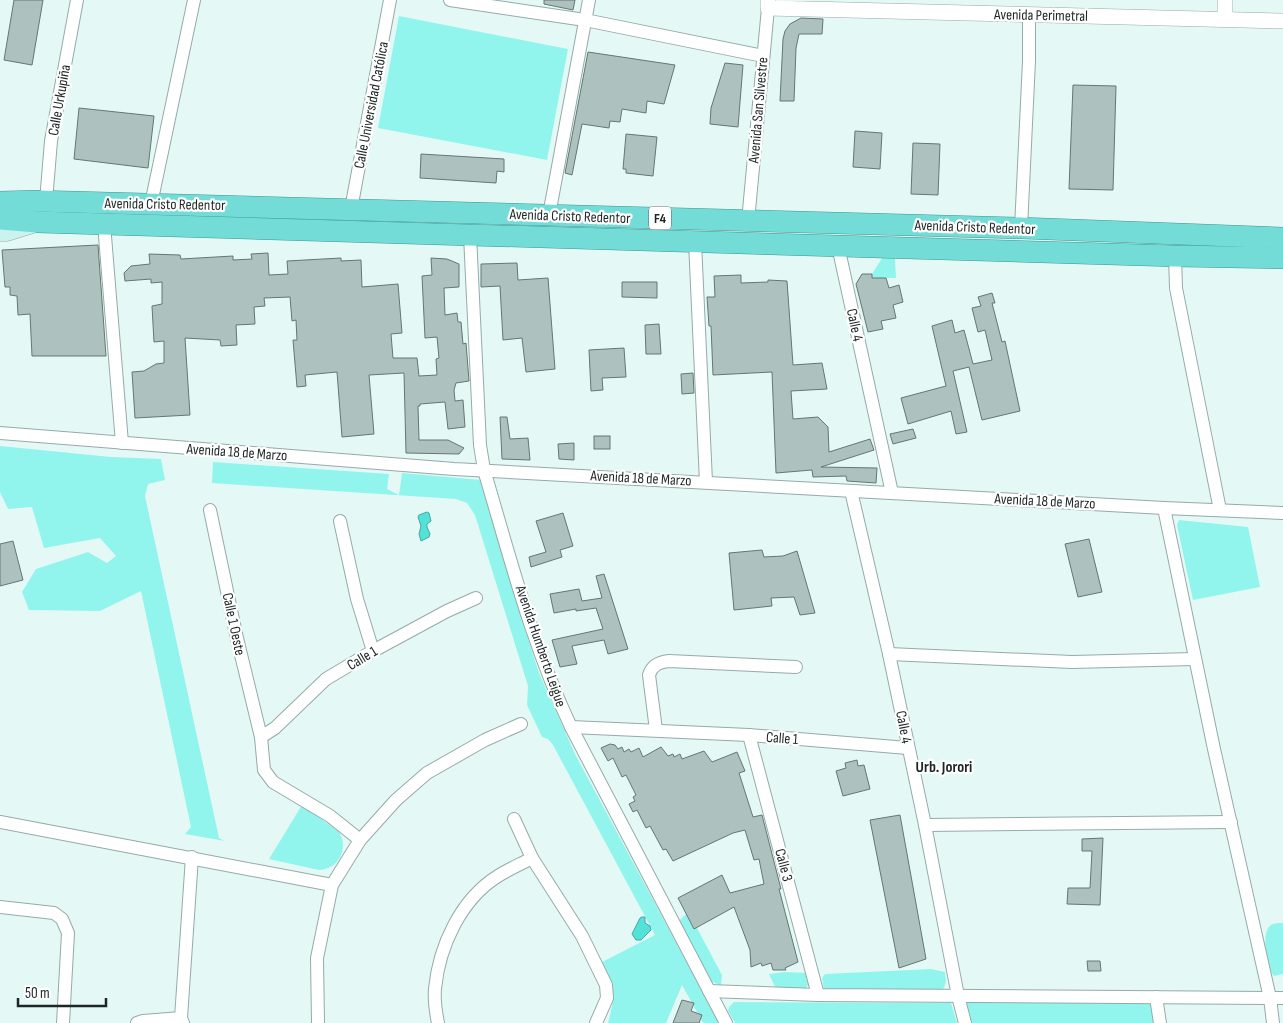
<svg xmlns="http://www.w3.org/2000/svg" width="1283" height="1023" viewBox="0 0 1283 1023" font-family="'Sofia Sans Condensed',sans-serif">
  <rect width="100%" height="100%" fill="#e4f9f6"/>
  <!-- green -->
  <g fill="#92f5ed">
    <polygon points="399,16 568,49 547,160 378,128"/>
    <polygon points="882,258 895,258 896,278 872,278 872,274"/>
    <polygon points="0,446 111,457 161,459 165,480 148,484 145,496 219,838 225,841 185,834 191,827 141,591 100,611 29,610 22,592 36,569 88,552 107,563 116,556 100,538 44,548 32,507 8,509 0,492"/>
    <path d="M 213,462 L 389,474 L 387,489 L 399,495 L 402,473 L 482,480 L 516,601 L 539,673 L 575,754 L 719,1023 L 703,1023 L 682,985 L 666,1023 L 608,1023 C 616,994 614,989 602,962 L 655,935 L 553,745 L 548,739 L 542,737 L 527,705 L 528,686 L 475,515 L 467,503 L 456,499 L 212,483 Z"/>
    <polygon points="1179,520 1248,527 1260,587 1193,600 1177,525"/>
    <path d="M 302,805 L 339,832 C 349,848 339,869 319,870 L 269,859 Z"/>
    <polygon points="686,914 694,929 697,928 722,975 721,986 711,981 679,921"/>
    <path d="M 1283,923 L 1283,974 L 1274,976 C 1267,968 1260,932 1271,925 C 1274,923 1280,923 1283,923 Z"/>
    <polygon points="931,969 945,972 946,981 944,988 940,990 824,989 822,978 825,974"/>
    <polygon points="785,972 808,973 809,983 806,988 776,989 769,974"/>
    <polygon points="966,995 1144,998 1151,1005 1154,1023 969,1023 964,1003 968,1003"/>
    <polygon points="734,1002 951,1003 957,1023 735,1023 728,1011 729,1007"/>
  </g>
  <!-- water -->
  <g fill="#54e1d8" stroke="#44a9a2">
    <polygon points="427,512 429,513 431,521 427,524 427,527 430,534 429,537 421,541 419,534 421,526 418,517 419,515"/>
    <polygon points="642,917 645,917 645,923 650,926 651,930 641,940 636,940 632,934 640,918"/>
  </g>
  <!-- building -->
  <g fill="#adc1bf" stroke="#647675">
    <polygon points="14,0 43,0 32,65 4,60"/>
    <polygon points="544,0 575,0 573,10 544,4"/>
    <polygon points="801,18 823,19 822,34 799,34 796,48 794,101 780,101 783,39 785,31 790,24"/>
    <polygon points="588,52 675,65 664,104 647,101 646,113 622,109 620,122 610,121 609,128 582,124 572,175 565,173"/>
    <polygon points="725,63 743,65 738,127 710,124 711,108"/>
    <polygon points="1073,85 1116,86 1113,190 1069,189"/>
    <polygon points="79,108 154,116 148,168 74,159"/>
    <polygon points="855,131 882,133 880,169 853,167"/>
    <polygon points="626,134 657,137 653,176 626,173 626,169 623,169"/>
    <polygon points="913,143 940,144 938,195 911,194"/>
    <polygon points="421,154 504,159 504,172 497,171 496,183 420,178"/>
    <polygon points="98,245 106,356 32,356 30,314 18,315 17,296 10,295 10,287 5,287 2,250"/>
    <polygon points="268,253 269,275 288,274 287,261 341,258 341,261 361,260 362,287 398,284 402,333 391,334 393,358 417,358 419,376 437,375 436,359 439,358 437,337 425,338 422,276 432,275 431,258 447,259 459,264 459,287 444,288 445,315 457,313 458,322 461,322 463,344 466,343 469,381 456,383 454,390 455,401 463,400 465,427 448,429 445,402 420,404 420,406 418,406 419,440 448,440 464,448 459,454 406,453 404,373 369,375 374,434 342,437 337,372 305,375 306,386 297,387 293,340 297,340 296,320 292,321 290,297 264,298 265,306 254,307 255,324 236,325 237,345 221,346 220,340 185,338 190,415 135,418 132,372 144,371 156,364 164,363 164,341 154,342 152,306 162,304 162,282 151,283 151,279 125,281 124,273 131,266 150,264 149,254 180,255 181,259 233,256 233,260 252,259 251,254"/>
    <polygon points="517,263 518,280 548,278 555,369 526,372 522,338 503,340 500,286 481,287 481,264"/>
    <polygon points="862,274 872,274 872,278 886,278 889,288 899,285 903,302 893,305 896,318 881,321 883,329 868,332 856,284"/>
    <polygon points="741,275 741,283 768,282 768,280 787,281 793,365 822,363 827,389 791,391 793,419 818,417 828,427 829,452 870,439 874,450 821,467 877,468 876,483 847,481 846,476 813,477 812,470 776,473 772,372 713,375 711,326 709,326 707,297 715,297 714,276"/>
    <polygon points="622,282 657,282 657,298 622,297"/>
    <polygon points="992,293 995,303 992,303 1002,342 1005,341 1020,411 982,420 969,367 953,371 967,432 956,434 951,411 908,424 901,398 946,386 932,326 952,320 955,333 964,330 973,364 992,360 985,330 978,332 972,308 981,306 978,297"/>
    <polygon points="659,324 661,354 646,354 645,325"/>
    <polygon points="624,348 626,377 602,378 603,390 591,391 589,350"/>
    <polygon points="693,373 694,393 682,394 681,374"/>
    <polygon points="500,417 507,417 510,439 528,438 530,460 502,459"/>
    <polygon points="913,429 916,438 893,444 890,434"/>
    <rect x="594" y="436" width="16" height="13"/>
    <polygon points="574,443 574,460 559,459 558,444"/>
    <polygon points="563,513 573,546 560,550 562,557 531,567 529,557 546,552 536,521"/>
    <polygon points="1089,539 1102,592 1078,597 1065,544"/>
    <polygon points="13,541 23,580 0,586 0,544"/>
    <polygon points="762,550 764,557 783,556 797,551 815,613 800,615 794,597 771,598 772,606 734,610 729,553"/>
    <polygon points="604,574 628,649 608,654 604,640 572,646 577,664 560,667 552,640 603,629 596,608 576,611 576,609 554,613 550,594 579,589 582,601 602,598 596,576"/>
    <polygon points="610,744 615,745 618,749 622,747 624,752 629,749 631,752 639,748 643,757 661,747 668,756 673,754 674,757 680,754 682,759 704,751 712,762 737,752 745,771 739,773 753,817 762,815 781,889 779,889 798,962 785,968 786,970 773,970 771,963 762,966 761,963 751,967 750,950 734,907 694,929 678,898 722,875 730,893 764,884 759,859 754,860 745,830 733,833 673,861 666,849 663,850 650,826 646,828 637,810 633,812 629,804 635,801 633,797 636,795 626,775 622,777 613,758 608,761 601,748"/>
    <polygon points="857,760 858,766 864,765 870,789 843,796 836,771 846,768 845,763"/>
    <polygon points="900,815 926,959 899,968 870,820"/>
    <polygon points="1103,838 1100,905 1067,904 1068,888 1090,888 1092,851 1082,851 1082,839"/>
    <polygon points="1087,961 1100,961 1101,971 1088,971"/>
    <polygon points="682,1000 694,1003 691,1011 702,1015 699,1023 673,1023"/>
  </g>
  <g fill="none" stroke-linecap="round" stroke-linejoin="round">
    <defs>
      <g id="minor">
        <polyline points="450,0 585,20 763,56"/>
        <polyline points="46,201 51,141 77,0"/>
        <polyline points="151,204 194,0"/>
        <polyline points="351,209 390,0"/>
        <polyline points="549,215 589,0"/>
        <polyline points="748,221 768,8"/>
        <polyline points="104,224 122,443"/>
        <polyline points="1021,228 1029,61 1029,14"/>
        <path d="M 470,235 L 480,445 L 484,470 C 510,557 532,645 571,727 L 726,1023"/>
        <polyline points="695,242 706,482"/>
        <polyline points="838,246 892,493"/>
        <polyline points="1175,256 1176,288 1220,510"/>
        <polyline points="0,433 454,469 1164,508 1283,513"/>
        <polyline points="851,491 889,654 925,825 958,996 965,1023"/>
        <polyline points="210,510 236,634 261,737 264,770 273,782 330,816 360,840"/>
        <polyline points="340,521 357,599 373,651"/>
        <polyline points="889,654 1072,662 1194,659"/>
        <polyline points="571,727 749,735 908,748"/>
        <path d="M 656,730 L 649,675 C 652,665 659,662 669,661 L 796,667"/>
        <polyline points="749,735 818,995"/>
        <polyline points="261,737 275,728 326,679 373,651 447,611 476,598"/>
        <polyline points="514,819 532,858 582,936 606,985 607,998 596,1023"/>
        <path d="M 0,822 C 111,844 221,863 332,885"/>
        <polyline points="925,825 1231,822"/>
        <polyline points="0,907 54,913 62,919 68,933 63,1023"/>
        <polyline points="709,991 818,995 1270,998 1214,749 1164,508"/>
        <polyline points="1156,997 1160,1023"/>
        <polyline points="137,1023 143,1021 181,1018"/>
        <polyline points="183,1023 181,1018 192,857"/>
        <polyline points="318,1023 317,958 332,885 360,840 396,800 427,773 485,740 521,724"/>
        <path d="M 438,1023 C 436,1013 434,999 435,989 C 439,946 461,899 498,876 C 509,869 521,864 532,858"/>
        <polyline points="1273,1023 1270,998 1283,998"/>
      </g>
      <g id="tertiary">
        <polyline points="768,0 768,8 1283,21"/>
        <polyline points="1225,0 1225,19"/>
      </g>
      <polyline id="secondary" points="0,232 7,232 33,224"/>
      <g id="trunk">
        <polyline points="0,202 37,201 1021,228 1283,238"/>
        <polyline points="0,219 37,222 104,224 1175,256 1283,258"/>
      </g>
    </defs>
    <!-- minor casing -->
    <use href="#minor" stroke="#96aaa8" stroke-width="14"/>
    <!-- tertiary casing -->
    <use href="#tertiary" stroke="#96aaa8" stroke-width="16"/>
    <!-- secondary casing -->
    <use href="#secondary" stroke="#96aaa8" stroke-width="19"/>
    <!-- trunk casing -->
    <use href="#trunk" stroke="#3e9691" stroke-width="22"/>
    <!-- minor -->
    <use href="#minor" stroke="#fff" stroke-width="12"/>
    <!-- tertiary -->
    <use href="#tertiary" stroke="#fff" stroke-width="15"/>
    <!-- secondary -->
    <use href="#secondary" stroke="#caf2ef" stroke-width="18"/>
    <!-- trunk -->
    <use href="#trunk" stroke="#73dcd6" stroke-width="21"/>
  </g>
  <g text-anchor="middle" stroke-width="4.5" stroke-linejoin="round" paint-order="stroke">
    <!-- shield labels -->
    <rect fill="#fff" stroke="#626766" stroke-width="1" x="649" y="206.5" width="22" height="23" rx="4"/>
    <g font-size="14" font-weight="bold" fill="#1e2625">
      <text x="660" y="223">F4</text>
    </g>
    <!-- street labels -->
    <g font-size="15" fill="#1e2625" stroke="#fff">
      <text transform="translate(1041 15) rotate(1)" y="5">Avenida Perimetral</text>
      <text transform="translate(59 100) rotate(-80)" y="5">Calle Urkupiña</text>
      <text transform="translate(371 105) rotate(-79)" y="5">Calle Universidad Católica</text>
      <text transform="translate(758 110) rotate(-85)" y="5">Avenida San Silvestre</text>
      <text transform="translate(165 204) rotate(1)" y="5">Avenida Cristo Redentor</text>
      <text transform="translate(570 216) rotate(2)" y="5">Avenida Cristo Redentor</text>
      <text transform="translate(975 227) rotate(2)" y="5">Avenida Cristo Redentor</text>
      <text transform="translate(855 325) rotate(78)" y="5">Calle 4</text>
      <text transform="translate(237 452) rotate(4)" y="5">Avenida 18 de Marzo</text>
      <text transform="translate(641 478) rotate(3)" y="5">Avenida 18 de Marzo</text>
      <text transform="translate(1045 501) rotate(3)" y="5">Avenida 18 de Marzo</text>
      <text transform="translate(234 624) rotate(78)" y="5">Calle 1 Oeste</text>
      <text transform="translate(541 646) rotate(71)" y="5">Avenida Humberto Leigue</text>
      <text transform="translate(362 658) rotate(-31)" y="5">Calle 1</text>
      <text transform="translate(904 727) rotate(79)" y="5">Calle 4</text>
      <text transform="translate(782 738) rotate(4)" y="5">Calle 1</text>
      <text transform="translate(784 865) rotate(75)" y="5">Calle 3</text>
    </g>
    <!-- neighbourhood labels -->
    <g font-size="16" font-weight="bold" fill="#1e2625" stroke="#fff">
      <text x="944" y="772">Urb. Jorori</text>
    </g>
  </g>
  <!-- scale -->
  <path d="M18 998v8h88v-8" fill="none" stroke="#1e2625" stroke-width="2.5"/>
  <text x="25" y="998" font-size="15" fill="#1e2625" stroke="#ffffff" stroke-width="4" paint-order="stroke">50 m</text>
</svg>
